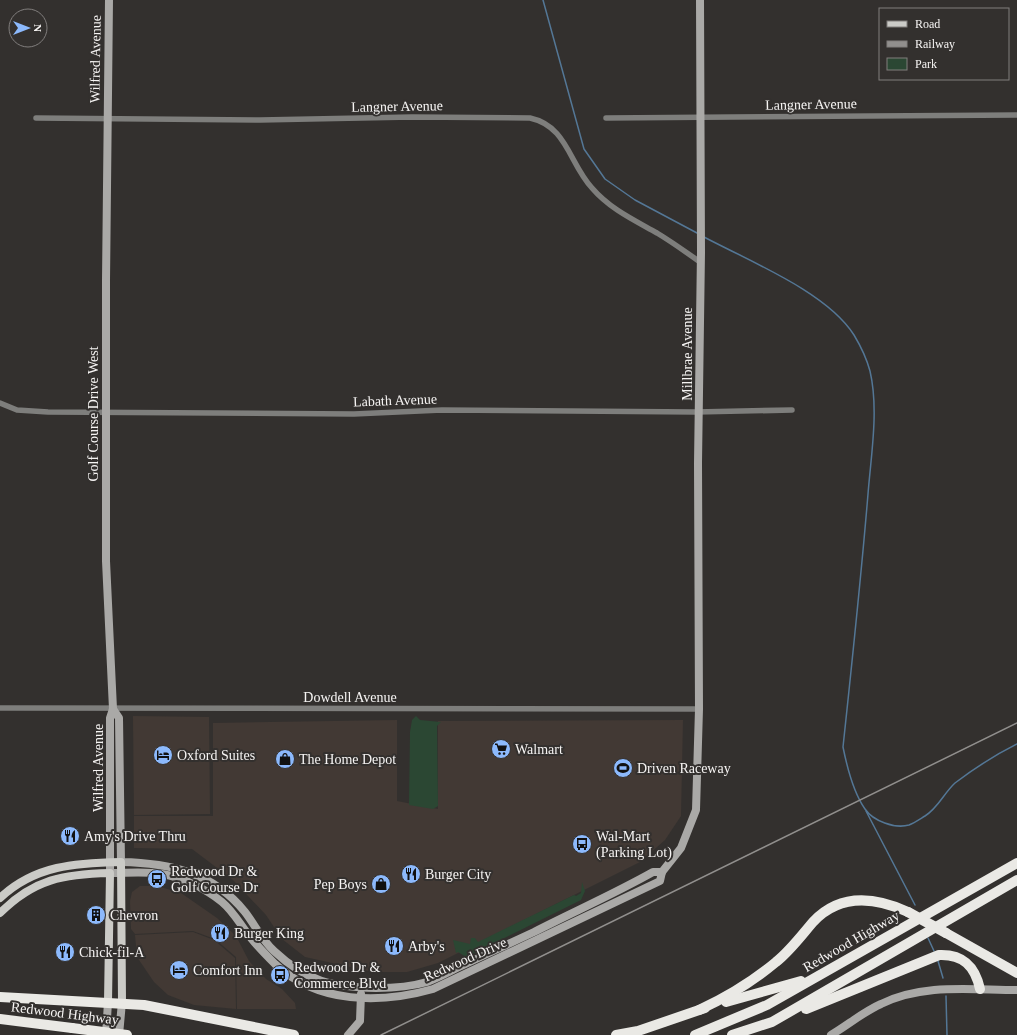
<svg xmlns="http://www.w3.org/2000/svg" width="1017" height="1035" viewBox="0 0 1017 1035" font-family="'Times New Roman',serif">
  <rect width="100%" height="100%" fill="#33302e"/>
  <!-- built -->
  <g fill="#423934">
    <polygon points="133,716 209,717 210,814 134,815"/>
    <polygon points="397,720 397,801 438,809 438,721 683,720 681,816 665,840 640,862 438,963 407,972 373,972 305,957 282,939 266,915 233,880 192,849 134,848 134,816 213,816 213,723"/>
    <polygon points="140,886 157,886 181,893 217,918 236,936 249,961 266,979 282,989 295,1003 296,1009 237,1009 236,957 215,939 193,931 135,934 131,929 130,901 132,892"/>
    <polygon points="193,932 214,940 235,958 236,1009 194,1005 168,995 154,982 137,957 135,935"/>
  </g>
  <!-- green -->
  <g fill="#2b4733">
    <polygon points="416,716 420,720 441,722 437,726 438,806 433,809 409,805 410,732 412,720"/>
    <polygon points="582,882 585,891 581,900 466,957 458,952 456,953 453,940 470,944 471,938 475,938 478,942 574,895 576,896 581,893"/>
  </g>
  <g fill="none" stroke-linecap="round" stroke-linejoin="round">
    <!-- stream -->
    <g stroke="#547796" stroke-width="1.5">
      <polyline points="543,0 584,149 605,179 635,200 697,233"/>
      <path d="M 704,237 C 749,261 827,292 854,335 C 860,345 867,360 870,371 C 879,410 871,455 868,494 C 861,579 852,663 843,747 C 847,767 853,792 865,809 C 873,821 895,829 909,825 C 914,823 920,819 925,816 C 938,808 944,793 955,783 C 976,767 993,756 1017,744"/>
      <polyline points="866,811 915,905"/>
      <polyline points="928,938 934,951"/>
      <polyline points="938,961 943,978"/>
      <polyline points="946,996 947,1035"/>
    </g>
    <!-- street -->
    <g stroke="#7e7e7c" stroke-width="5.5">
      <path d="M 36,118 L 260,120 L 412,117 L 530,118 C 567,126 569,163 592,188 C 610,209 634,220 657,233 C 672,242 686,252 700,262"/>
      <polyline points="606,118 1017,115"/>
      <polyline points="0,403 17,410 48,412 354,414 442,410 696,412 792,410"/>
      <polyline points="0,708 699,709"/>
    </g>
    <!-- secondary -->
    <g stroke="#aaa9a7" stroke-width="8">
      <path d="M 109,0 L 106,281 L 106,561 L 113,709 L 110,718 L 110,873 C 127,873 146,871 162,874 C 182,877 206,889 222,902 C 234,912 241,926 251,938 C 258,947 267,956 275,964 C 318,1004 380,1004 433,989 L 660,881 L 662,872 L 681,848 L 696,810 L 699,709 L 698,463 L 701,252 L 700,0"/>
      <path d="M 113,709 L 119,718 L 121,862 C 169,863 213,872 245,912 C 255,925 262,940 274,951 C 307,982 333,987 376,988 C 393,988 410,987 427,982 C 438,978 447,973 457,968 C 483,956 508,944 534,932 C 573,912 614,894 653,872 L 662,872"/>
      <polyline points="106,1035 108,1002"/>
      <polyline points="119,1035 122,1002"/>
      <polyline points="348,1035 360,1021 361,994"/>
      <path d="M 831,1035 C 848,1025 863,1012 881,1004 C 923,983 972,990 1017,990"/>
    </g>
    <!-- primary -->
    <g stroke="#cbcbc7" stroke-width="8">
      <path d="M 0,898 C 35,865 76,863 121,862 L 122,1002"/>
      <path d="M 0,913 C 34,879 64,874 110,873 L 108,1002"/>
    </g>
    <!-- highway -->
    <g stroke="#eae9e5" stroke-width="10">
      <polyline points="946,933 1017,973"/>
      <polyline points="0,997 144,1005 294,1035"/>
      <polyline points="726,1002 801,981"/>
      <path d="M 806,1009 L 939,955 C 963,954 975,966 980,989"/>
      <path d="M 699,1010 C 727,997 752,982 776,962 C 790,951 801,936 813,922 C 840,893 875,897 908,912"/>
      <polyline points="0,1019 72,1028"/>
      <polyline points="616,1035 638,1031 705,1008"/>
      <polyline points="695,1035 767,1005 1017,863"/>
      <polyline points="732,1035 772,1022 1017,880"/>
    </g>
    <!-- rail -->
    <polyline stroke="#918f8d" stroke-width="1.5" points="381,1035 1017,723"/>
    <!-- highway-bridge -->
    <g stroke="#eae9e5" stroke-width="10">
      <polyline points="908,912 946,933"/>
      <polyline points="72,1028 127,1035"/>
    </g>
  </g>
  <!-- icons -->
  <defs>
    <symbol id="supermarket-disc" viewBox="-11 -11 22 22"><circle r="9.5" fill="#8cb9fc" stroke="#33302e"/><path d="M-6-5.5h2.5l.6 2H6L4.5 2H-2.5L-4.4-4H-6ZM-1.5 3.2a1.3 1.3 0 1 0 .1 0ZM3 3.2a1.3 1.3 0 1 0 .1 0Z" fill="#111"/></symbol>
    <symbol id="hotel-disc" viewBox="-11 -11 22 22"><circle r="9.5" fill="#8cb9fc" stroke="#33302e"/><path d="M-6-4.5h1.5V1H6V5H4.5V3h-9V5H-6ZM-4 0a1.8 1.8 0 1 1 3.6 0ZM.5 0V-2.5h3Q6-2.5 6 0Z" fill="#111"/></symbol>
    <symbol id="shop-disc" viewBox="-11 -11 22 22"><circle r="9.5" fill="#8cb9fc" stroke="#33302e"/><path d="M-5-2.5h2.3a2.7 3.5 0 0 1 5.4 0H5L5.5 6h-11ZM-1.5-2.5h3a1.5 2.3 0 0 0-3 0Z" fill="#111"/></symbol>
    <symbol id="stadium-disc" viewBox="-11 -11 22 22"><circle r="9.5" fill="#8cb9fc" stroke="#33302e"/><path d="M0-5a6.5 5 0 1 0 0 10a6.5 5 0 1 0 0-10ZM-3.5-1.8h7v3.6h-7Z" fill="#111"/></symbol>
    <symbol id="restaurant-disc" viewBox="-11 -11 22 22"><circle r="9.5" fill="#8cb9fc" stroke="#33302e"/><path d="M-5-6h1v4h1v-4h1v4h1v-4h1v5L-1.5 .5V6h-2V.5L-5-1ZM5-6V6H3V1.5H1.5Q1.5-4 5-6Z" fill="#111"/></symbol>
    <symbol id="bus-disc" viewBox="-11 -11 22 22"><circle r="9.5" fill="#8cb9fc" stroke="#33302e"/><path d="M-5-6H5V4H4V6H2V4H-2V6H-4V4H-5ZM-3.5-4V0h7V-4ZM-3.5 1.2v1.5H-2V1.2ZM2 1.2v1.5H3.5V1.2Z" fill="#111"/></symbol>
    <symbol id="building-disc" viewBox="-11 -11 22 22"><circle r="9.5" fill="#8cb9fc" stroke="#33302e"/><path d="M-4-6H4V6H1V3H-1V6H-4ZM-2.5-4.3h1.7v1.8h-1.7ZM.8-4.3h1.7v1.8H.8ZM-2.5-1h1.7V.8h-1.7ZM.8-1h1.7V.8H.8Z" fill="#111"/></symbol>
  </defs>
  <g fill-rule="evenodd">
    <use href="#supermarket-disc" x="490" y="738" width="22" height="22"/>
    <use href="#hotel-disc" x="152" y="744" width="22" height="22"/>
    <use href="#shop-disc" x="274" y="748" width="22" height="22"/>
    <use href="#stadium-disc" x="612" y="757" width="22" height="22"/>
    <use href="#restaurant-disc" x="59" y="825" width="22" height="22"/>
    <use href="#bus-disc" x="571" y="833" width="22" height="22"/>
    <use href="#restaurant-disc" x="400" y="863" width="22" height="22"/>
    <use href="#bus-disc" x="146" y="868" width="22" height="22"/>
    <use href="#shop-disc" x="370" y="873" width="22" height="22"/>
    <use href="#building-disc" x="85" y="904" width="22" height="22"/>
    <use href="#restaurant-disc" x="209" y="922" width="22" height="22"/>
    <use href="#restaurant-disc" x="383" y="935" width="22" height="22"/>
    <use href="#restaurant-disc" x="54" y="941" width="22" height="22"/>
    <use href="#hotel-disc" x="168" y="959" width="22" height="22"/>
    <use href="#bus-disc" x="269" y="964" width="22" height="22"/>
  </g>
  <g text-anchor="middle" stroke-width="4" stroke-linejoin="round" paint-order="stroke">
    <!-- street labels -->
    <g font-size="14" fill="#f6f4f3" stroke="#33302e">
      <text transform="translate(95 59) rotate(-89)" y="5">Wilfred Avenue</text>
      <text transform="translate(811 104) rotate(-1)" y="5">Langner Avenue</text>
      <text transform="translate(397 106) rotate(-1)" y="5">Langner Avenue</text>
      <text transform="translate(687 354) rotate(-90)" y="5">Millbrae Avenue</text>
      <text transform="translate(395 400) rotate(-2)" y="5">Labath Avenue</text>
      <text transform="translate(93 414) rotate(-90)" y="5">Golf Course Drive West</text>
      <text x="350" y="702">Dowdell Avenue</text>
      <text transform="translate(98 768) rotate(-90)" y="5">Wilfred Avenue</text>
      <text transform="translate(851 941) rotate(-30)" y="5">Redwood Highway</text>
      <text transform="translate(465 959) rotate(-24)" y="5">Redwood Drive</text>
      <text transform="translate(65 1013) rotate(7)" y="5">Redwood Highway</text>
    </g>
    <!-- poi labels -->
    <g font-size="14" fill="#f6f4f3" stroke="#33302e" text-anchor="start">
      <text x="515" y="754">Walmart</text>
      <text x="177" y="760">Oxford Suites</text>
      <text x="299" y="764">The Home Depot</text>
      <text x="637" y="773">Driven Raceway</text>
      <text x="84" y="841">Amy's Drive Thru</text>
      <text x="596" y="841">Wal-Mart<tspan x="596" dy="16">(Parking Lot)</tspan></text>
      <text x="171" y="876">Redwood Dr &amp;<tspan x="171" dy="16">Golf Course Dr</tspan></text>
      <text x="425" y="879">Burger City</text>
      <text x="367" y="889" text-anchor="end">Pep Boys</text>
      <text x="110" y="920">Chevron</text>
      <text x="234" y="938">Burger King</text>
      <text x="408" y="951">Arby's</text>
      <text x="79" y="957">Chick-fil-A</text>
      <text x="294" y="972">Redwood Dr &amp;<tspan x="294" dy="16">Commerce Blvd</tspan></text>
      <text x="193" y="975">Comfort Inn</text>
    </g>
  </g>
  <!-- legend -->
  <rect x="879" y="8" width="130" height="72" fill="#33302e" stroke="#817e7d"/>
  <rect x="887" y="21" width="20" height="6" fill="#cbcbc7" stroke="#817e7d"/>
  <text x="915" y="28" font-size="12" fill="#f6f4f3">Road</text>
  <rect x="887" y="41" width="20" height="6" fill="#918f8d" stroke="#817e7d"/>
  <text x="915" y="48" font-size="12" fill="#f6f4f3">Railway</text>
  <rect x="887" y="58" width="20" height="12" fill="#2b4733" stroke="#817e7d"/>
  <text x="915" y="68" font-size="12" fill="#f6f4f3">Park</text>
  <!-- north arrow -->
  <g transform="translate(28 28) rotate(90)"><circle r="19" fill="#33302e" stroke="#817e7d"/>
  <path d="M0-3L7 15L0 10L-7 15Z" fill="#8cb9fc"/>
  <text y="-6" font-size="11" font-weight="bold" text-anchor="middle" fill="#f6f4f3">N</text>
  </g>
</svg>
